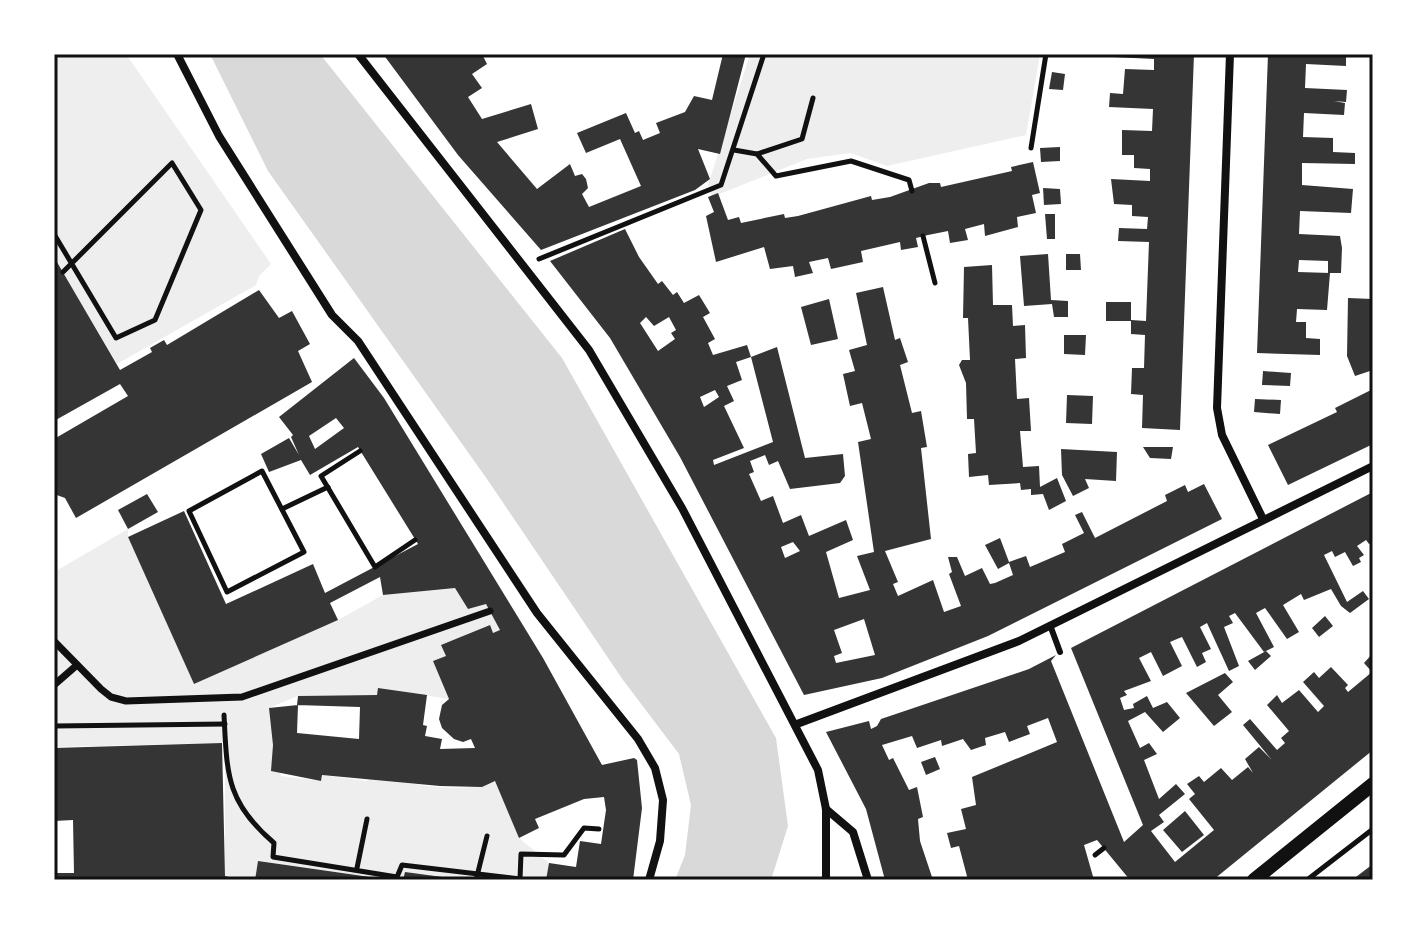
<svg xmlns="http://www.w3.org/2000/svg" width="1427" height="934" viewBox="0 0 1427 934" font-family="Merriweather,serif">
  <rect width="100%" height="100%" fill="#fff"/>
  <!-- green -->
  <g fill="#eee">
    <polygon points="54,54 126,54 271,264 259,276 256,285 117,364 54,257"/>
    <polygon points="750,54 1040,54 1026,135 887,166 851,153 807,159 712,197 708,185"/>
    <path d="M 128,529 L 128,537 L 194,684 L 338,620 L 383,595 L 455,588 L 468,609 L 486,604 L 500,630 L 493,633 L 489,625 L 442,645 L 446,656 L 434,661 L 449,699 L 379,688 L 377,695 L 298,696 L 269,708 L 281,776 L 321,781 L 322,775 L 368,781 L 369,777 C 408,782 458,796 495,781 L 519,838 L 549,863 L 546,880 L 462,880 L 405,872 L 403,880 L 390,880 L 258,861 L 255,879 L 225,876 L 225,743 L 54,747 L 54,572 Z"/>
  </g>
  <!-- water -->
  <polygon fill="#d9d9d9" points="210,54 320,54 562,358 776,738 788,826 771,880 675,880 685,855 691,805 679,754 623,680 487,479 268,171"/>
  <!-- building -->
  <g fill="#353535" fill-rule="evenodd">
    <polygon points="383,54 482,54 487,64 472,74 482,88 468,97 482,119 531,104 538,129 497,142 537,189 570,164 575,176 582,174 586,179 588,188 582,194 589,207 641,186 620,139 586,153 577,133 626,113 635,133 639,131 643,140 660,133 656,123 685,112 694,96 712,100 723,54 746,54 720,154 698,149 710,179 695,190 541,250 458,155"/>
    <polygon points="1114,54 1194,54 1180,430 1142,428 1143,395 1131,394 1132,368 1144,368 1145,335 1131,334 1131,320 1146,321 1149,242 1118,241 1119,228 1147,229 1148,217 1132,216 1132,205 1114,204 1111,179 1150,181 1150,169 1134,168 1134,155 1122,155 1122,130 1152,131 1153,109 1109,107 1110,93 1123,94 1125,69 1154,70 1154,59 1113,57"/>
    <polygon points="1268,54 1346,55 1346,66 1306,64 1305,88 1347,90 1346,102 1334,101 1345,103 1344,115 1304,113 1303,137 1333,138 1333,152 1355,153 1355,164 1302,163 1302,185 1353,189 1351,213 1300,211 1299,234 1340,236 1342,248 1341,273 1328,273 1328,261 1299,260 1298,272 1330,273 1327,310 1297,309 1296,322 1306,322 1306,338 1320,339 1320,355 1257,353"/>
    <polygon points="1052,72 1065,74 1063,90 1049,89"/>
    <polygon points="1060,147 1060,161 1041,162 1040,148"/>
    <polygon points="1033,162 1040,193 1032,195 1036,213 1017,217 1018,227 985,236 984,224 965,229 968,240 950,243 948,231 928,235 916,238 918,247 901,250 900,242 861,251 863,262 831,269 828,258 809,262 813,273 795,277 793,266 770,269 764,247 716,262 706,216 714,212 708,197 718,193 728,220 739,217 741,223 784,214 785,218 798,216 871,196 872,200 890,197 929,183 940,183 941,187 1012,171 1011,167"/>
    <polygon points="1043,188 1060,189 1061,204 1044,205"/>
    <polygon points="1045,214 1055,214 1055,239 1047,239"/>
    <path d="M 625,229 L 639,257 L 658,284 L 662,281 L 673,295 L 677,292 L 684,303 L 699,295 L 710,313 L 703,317 L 715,339 L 708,343 L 713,355 L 747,345 L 751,357 L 736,362 L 742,380 L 727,386 L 734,401 L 724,406 L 744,448 L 713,460 L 714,465 L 773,442 L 751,357 L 777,347 L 805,458 L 843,454 L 845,476 L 840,483 L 790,489 L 778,461 L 769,465 L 765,455 L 750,461 L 754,472 L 749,474 L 761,501 L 773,496 L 783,523 L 801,515 L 809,536 L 846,520 L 853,540 L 826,552 L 839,598 L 870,590 L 857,556 L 874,552 L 858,442 L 871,439 L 862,403 L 850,406 L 843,374 L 855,371 L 849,350 L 867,345 L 856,293 L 883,287 L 895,340 L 900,338 L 908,362 L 900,365 L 912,413 L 921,411 L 927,447 L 921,448 L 931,539 L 885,551 L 898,582 L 893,584 L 898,596 L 933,580 L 944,612 L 961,606 L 949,574 L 952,572 L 948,557 L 957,557 L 965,576 L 982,568 L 990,584 L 995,583 L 1013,575 L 1009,563 L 998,569 L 985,545 L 1000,538 L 1009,562 L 1026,556 L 1030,567 L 1065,552 L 1062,544 L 1084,533 L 1075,515 L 1082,512 L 1095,538 L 1167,501 L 1165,495 L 1185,485 L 1188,492 L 1204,484 L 1222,519 L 988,636 L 882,678 L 804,695 L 680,457 L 610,338 L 550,261 ZM 646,317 L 654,326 L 669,317 L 676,330 L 671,333 L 675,339 L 658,351 L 640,323 ZM 715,390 L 719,397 L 704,407 L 700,397 ZM 793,542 L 800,551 L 785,558 L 781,547 ZM 864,619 L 875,655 L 836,663 L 834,656 L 842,653 L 834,630 Z"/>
    <polygon points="1048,254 1051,300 1068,301 1068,317 1054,317 1052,304 1024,306 1020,256"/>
    <polygon points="1066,254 1080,254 1081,270 1066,270"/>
    <polygon points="54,257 120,370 152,352 150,348 164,340 167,345 259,290 279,318 292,311 310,344 298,351 312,382 76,518 65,498 54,494 54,439 128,396 120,384 54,421"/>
    <polygon points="992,265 993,305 1012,305 1013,326 1025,325 1026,358 1015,359 1017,399 1029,398 1031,431 1020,431 1023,467 1039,466 1040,487 1057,478 1066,501 1049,510 1043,494 1031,495 1031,489 1021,490 1020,483 989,485 988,475 969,477 968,454 976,453 974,419 967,419 966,383 959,365 962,360 970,360 968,318 963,318 964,267"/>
    <polygon points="1348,298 1373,299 1373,370 1355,376 1347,356"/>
    <polygon points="829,299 838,339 811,345 801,307"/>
    <rect x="1106" y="302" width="25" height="19"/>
    <polygon points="1064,335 1086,335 1085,355 1064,354"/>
    <path d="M 354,358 L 384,398 L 543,658 L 602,765 L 634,758 L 637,760 L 642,808 L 633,880 L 546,880 L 549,863 L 576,867 L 580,841 L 601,844 L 606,810 L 604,797 L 584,799 L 535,819 L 539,828 L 519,838 L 495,781 L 482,787 L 440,786 L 322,775 L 321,781 L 271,771 L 273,745 L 269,708 L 298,705 L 297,733 L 359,739 L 360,707 L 297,705 L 298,696 L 377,695 L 378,688 L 427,695 L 423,725 L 427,726 L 425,736 L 442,739 L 440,749 L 475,748 L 471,739 L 463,742 L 454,739 L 442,728 L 439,719 L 442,705 L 449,699 L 433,661 L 446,656 L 441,645 L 490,625 L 493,633 L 500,630 L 486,604 L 468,609 L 455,588 L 383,595 L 380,577 L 330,603 L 338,620 L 194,684 L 128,537 L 184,511 L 226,604 L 313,564 L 325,593 L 418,544 L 358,447 L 310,475 L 301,460 L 269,472 L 261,454 L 289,438 L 299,455 L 291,437 L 293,435 L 279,417 ZM 336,418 L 344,428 L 315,449 L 309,436 Z"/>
    <polygon points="1263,371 1291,373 1290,386 1262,385"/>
    <polygon points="1373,389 1373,444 1288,485 1268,445 1337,412 1335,408"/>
    <polygon points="1067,395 1093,396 1092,424 1066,423"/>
    <polygon points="1255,399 1281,400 1280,414 1254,412"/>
    <polygon points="1143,447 1173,447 1171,459 1150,458"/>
    <polygon points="1061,449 1117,452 1116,481 1085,479 1089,488 1073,496 1062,475"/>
    <polygon points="1373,492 1373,542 1369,544 1366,540 1357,546 1364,555 1359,558 1361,562 1353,566 1345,552 1335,557 1332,551 1324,555 1347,602 1363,591 1369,599 1350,613 1341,606 1331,589 1304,600 1301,594 1283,605 1299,632 1287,639 1265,608 1256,613 1274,647 1264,652 1235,613 1229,616 1233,623 1224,627 1239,666 1229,671 1207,623 1200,627 1211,649 1202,653 1206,662 1197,667 1182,637 1177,639 1170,642 1182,666 1163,676 1151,652 1139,658 1151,681 1124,691 1127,695 1120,698 1124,710 1134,708 1133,704 1147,696 1153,708 1167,702 1180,718 1163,732 1145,712 1128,721 1140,748 1149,743 1157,754 1144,760 1159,799 1176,784 1185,794 1159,815 1164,822 1151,831 1175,862 1214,830 1189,799 1195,794 1187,784 1199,776 1204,782 1221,768 1232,780 1248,767 1253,773 1245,759 1259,747 1271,759 1243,725 1250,719 1277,750 1285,743 1281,738 1289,731 1267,705 1277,695 1282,703 1299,690 1318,712 1324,706 1303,682 1314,672 1319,678 1331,667 1348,685 1345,688 1348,692 1372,672 1364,663 1373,653 1373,750 1213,880 1130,880 1097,840 1084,845 1094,880 968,880 959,846 951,848 947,833 966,829 961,809 976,805 972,777 1057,742 1048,718 1027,726 1030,734 1009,742 1005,732 985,738 986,745 971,750 963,739 942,746 941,740 917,748 912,736 882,745 889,760 893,758 909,790 917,787 923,817 918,819 920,841 933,880 885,880 866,809 826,732 869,721 871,729 877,726 881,719 1029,669 1056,655 1051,661 1124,842 1143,825 1071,648"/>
    <polygon points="147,494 158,512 128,529 118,510"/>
    <polygon points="1325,616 1333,626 1319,637 1312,628"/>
    <polygon points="1266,651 1271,656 1255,670 1248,661"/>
    <polygon points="1225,673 1233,682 1218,695 1232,712 1214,726 1186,693"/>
    <polygon points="222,743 225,876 242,880 54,880 54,873 74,873 73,820 54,821 54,748"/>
    <polygon points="935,757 940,769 926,775 921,762"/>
    <polygon points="1185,811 1204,835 1182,852 1163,830"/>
    <polygon points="258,861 377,878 377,880 255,880"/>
    <polygon points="1373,864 1373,880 1352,880"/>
    <polygon points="405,872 450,878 450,880 403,880"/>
  </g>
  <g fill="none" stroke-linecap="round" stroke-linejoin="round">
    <!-- path -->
    <g stroke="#111" stroke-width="5">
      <polyline points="1031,148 1046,54"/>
      <polyline points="734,150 757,154 776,176 851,161 909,180 912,191"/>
      <polyline points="757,154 802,139 813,98"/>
      <polyline points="54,234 116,338 155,320 201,210 172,163 63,272"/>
      <polyline points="923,236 935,283"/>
      <polyline points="539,259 721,185 764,54"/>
      <polyline points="360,451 321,476 375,567 415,540"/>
      <polygon points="262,471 304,552 227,592 189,511"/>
      <polyline points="282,509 328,487"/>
      <path d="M 224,715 C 227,774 226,802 274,843 L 273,857 L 397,877 L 402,865 L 520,879 L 521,854 L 564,855 L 584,828 L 599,829"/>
      <polyline points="54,726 225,724"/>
      <polyline points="1095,855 1104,848"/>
      <polyline points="357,868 367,819"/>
      <polyline points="477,876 487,836"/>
      <polyline points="1307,880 1373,829"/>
    </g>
    <!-- service -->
    <polyline stroke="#111" stroke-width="6" points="1050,625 1060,652"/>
    <!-- pedestrian -->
    <g stroke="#111" stroke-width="7">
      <polyline points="54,641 101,689 111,697 126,701 242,697 490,611"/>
      <polyline points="54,685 77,665"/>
    </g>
    <!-- minor -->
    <g stroke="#111" stroke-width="8">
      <polyline points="177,54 219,136 332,315 358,341 537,613 638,739 655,768 663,800 660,841 649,880"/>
      <polyline points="358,54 589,350 682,508 818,770 826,809 826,880"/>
      <polyline points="1230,54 1217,408 1222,435 1263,519"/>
      <polyline points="797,724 1019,641 1373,466"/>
      <polyline points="826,809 853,832 868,880"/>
    </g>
    <!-- tertiary -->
    <polyline stroke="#111" stroke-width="14" points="1254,880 1373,784"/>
  </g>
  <!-- border -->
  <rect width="1427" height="934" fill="none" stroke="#ffffff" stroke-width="112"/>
  <rect x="56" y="56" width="1315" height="822" fill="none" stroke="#111" stroke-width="3"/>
</svg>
